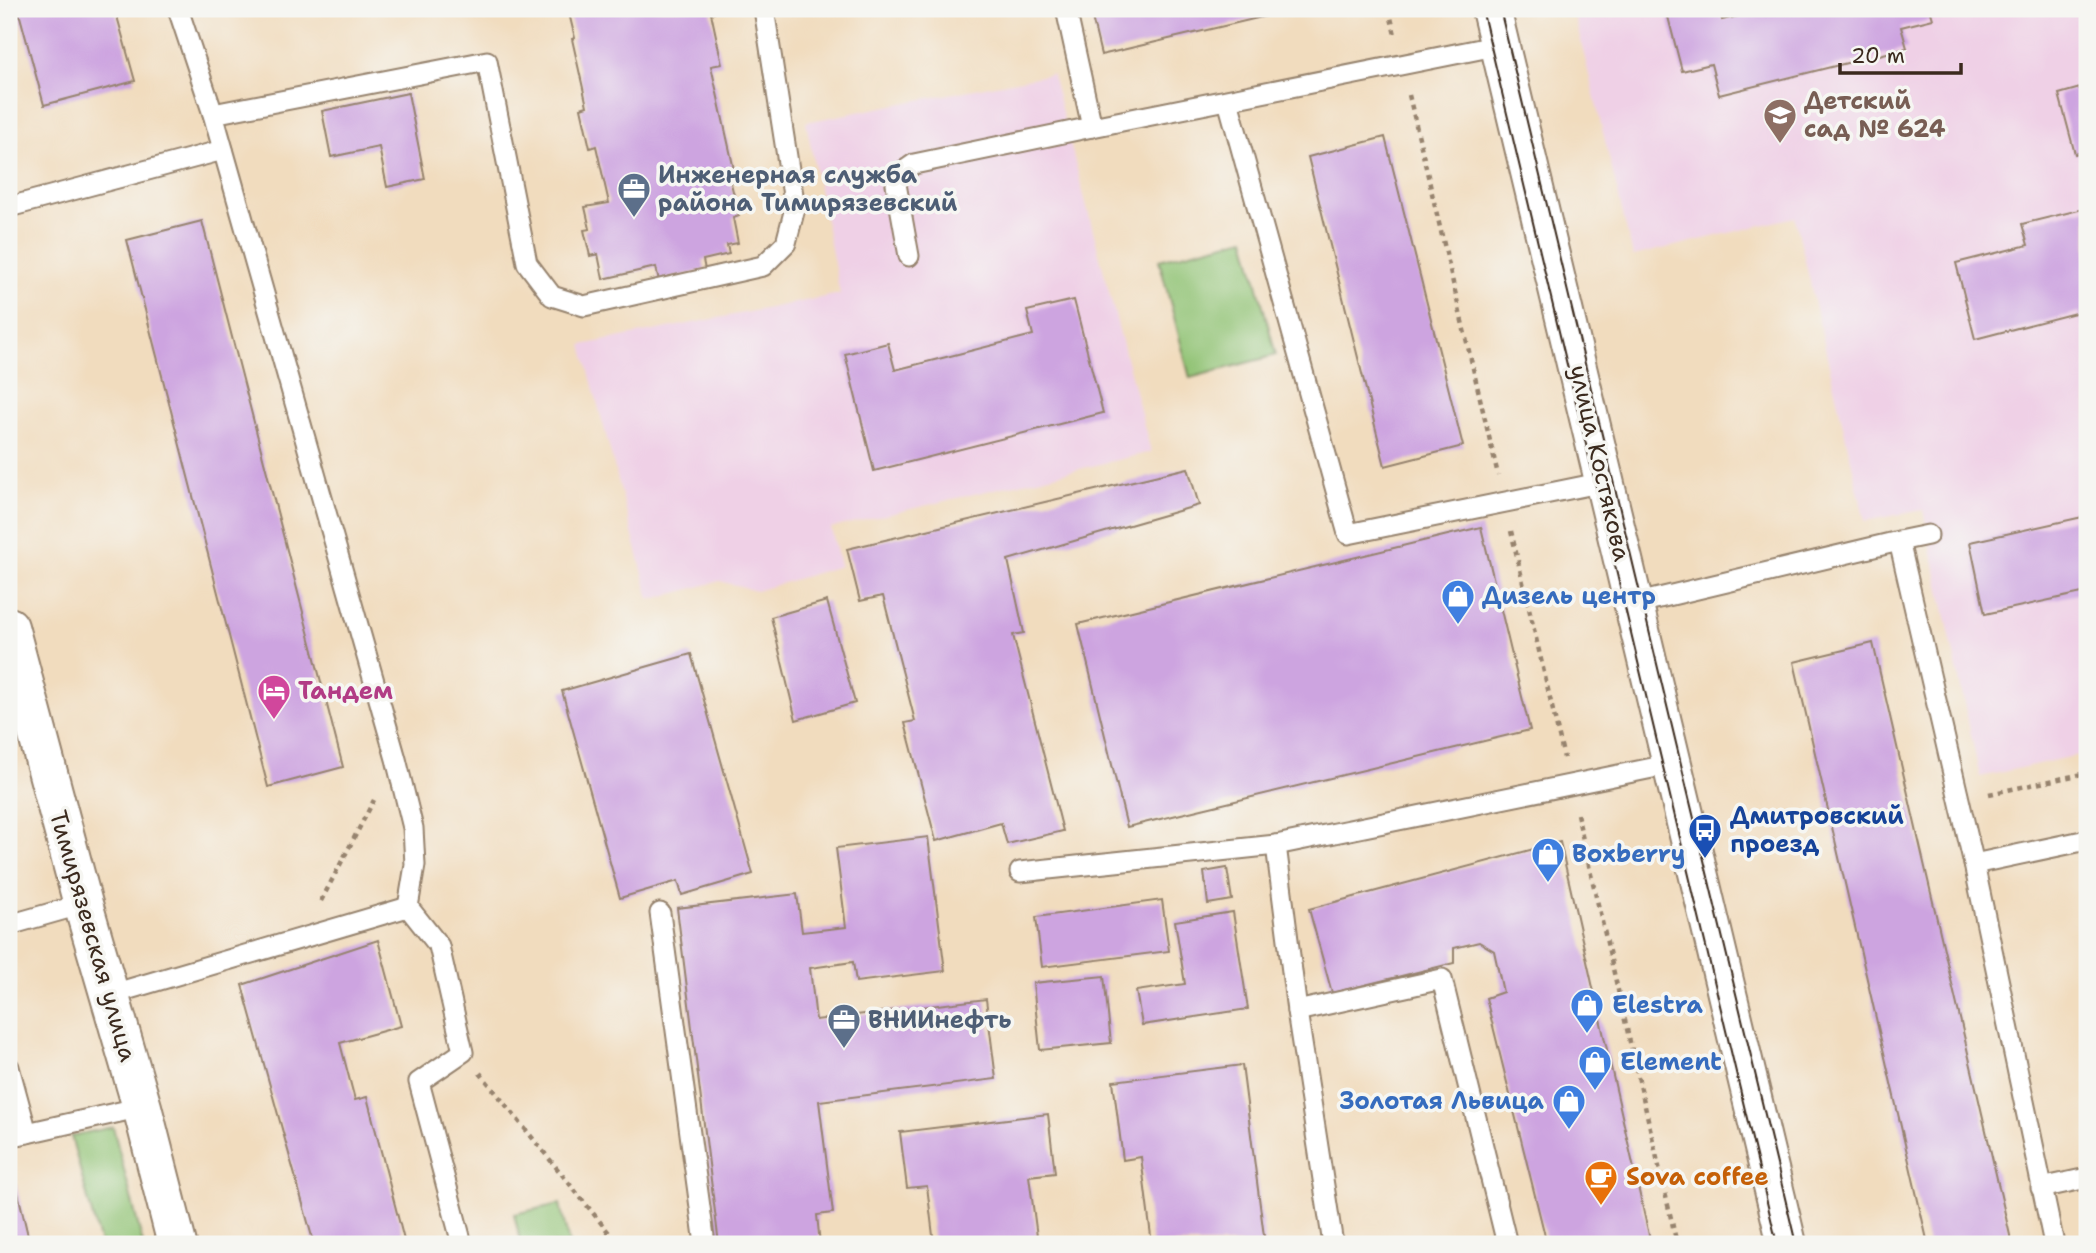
<svg xmlns="http://www.w3.org/2000/svg" width="2096" height="1253" viewBox="0 0 2096 1253" font-family="'Shantell Sans',sans-serif">
  <rect width="100%" height="100%" fill="#f6f6f2"/>
  <filter id="ink" filterUnits="userSpaceOnUse"><feTurbulence type="fractalNoise" baseFrequency=".0143" numOctaves="2"/><feDisplacementMap in="SourceGraphic" scale="14" xChannelSelector="R" yChannelSelector="G"/><feConvolveMatrix kernelMatrix="1 2 1 2 8 2 1 2 1" color-interpolation-filters="sRGB"/></filter>
  <filter id="wash" filterUnits="userSpaceOnUse"><feTurbulence type="fractalNoise" baseFrequency=".00686" numOctaves="4" result="noise"/><feDisplacementMap in="SourceGraphic" scale="28" xChannelSelector="R" yChannelSelector="G"/><feGaussianBlur stdDeviation="1.57" result="paint"/><feColorMatrix in="noise" values="0 0 0 0 0 0 0 0 0 0 0 0 0 0 0 0 0 1.4 0 .05"/><feComposite in="paint" operator="in"/></filter>
  <g filter="url(#wash)">
    <rect width="100%" height="100%" fill="#f1dcbe"/>
    <!-- built -->
    <g fill="#efd0e6">
      <polygon points="1573,9 2087,9 2087,753 1980,777 1923,510 1865,521 1795,217 1633,256"/>
      <polygon points="1052,74 1151,452 831,528 840,566 756,591 720,581 650,600 582,345 840,294 806,122"/>
    </g>
    <!-- green -->
    <g fill="#91c374" stroke="#667649" stroke-width="2">
      <polygon points="1245,238 1276,355 1190,378 1159,260"/>
      <polygon points="113,1127 143,1244 100,1244 71,1136"/>
      <polygon points="560,1204 569,1244 521,1244 514,1214"/>
    </g>
    <g id="blocks">
      <!-- building -->
      <g fill="#cda4e0">
        <polygon points="18,9 115,9 135,81 44,105"/>
        <polygon points="568,9 723,9 711,13 722,64 711,66 735,174 729,175 739,216 733,218 738,243 727,245 729,254 703,260 705,270 659,281 656,267 603,279 598,254 590,256 584,230 590,229 585,207 609,203 596,146 590,148 581,108 587,106 572,39 575,38"/>
        <polygon points="1090,9 1292,9 1292,10 1101,55"/>
        <polygon points="1666,9 1719,9 1722,20 1767,9 1930,9 1933,19 1901,27 1907,48 1719,95 1711,64 1682,71"/>
        <polygon points="2087,86 2087,151 2075,154 2059,94"/>
        <polygon points="408,93 425,179 387,187 379,147 331,157 322,111"/>
        <polygon points="1385,137 1463,446 1385,466 1308,157"/>
        <polygon points="2087,208 2087,326 2083,327 2079,312 1975,339 1956,263 2028,245 2022,224"/>
        <polygon points="202,221 343,767 268,787 127,240"/>
        <polygon points="1074,300 1103,413 874,471 845,354 888,343 895,370 1033,335 1027,311"/>
        <polygon points="1188,468 1199,505 1008,560 1024,633 1013,635 1063,831 1007,844 1001,823 936,841 905,723 915,721 883,596 860,601 847,549"/>
        <polygon points="2087,516 2087,592 1985,614 1970,542"/>
        <polygon points="1481,527 1530,730 1127,827 1078,624"/>
        <polygon points="827,601 855,703 796,720 771,617"/>
        <polygon points="1873,643 1987,1135 2012,1244 1928,1244 1794,662"/>
        <polygon points="691,654 753,874 682,895 678,881 620,898 562,691"/>
        <polygon points="928,837 945,971 856,982 853,962 810,968 816,1020 986,999 996,1079 819,1101 833,1213 817,1215 820,1244 719,1244 677,908 797,894 802,932 846,927 836,848"/>
        <polygon points="1560,842 1651,1244 1547,1244 1486,998 1503,992 1494,951 1479,942 1454,948 1454,963 1332,993 1309,909"/>
        <polygon points="1227,868 1232,900 1208,904 1204,872"/>
        <polygon points="1162,900 1169,951 1042,967 1036,917"/>
        <polygon points="1233,912 1248,1009 1142,1025 1136,991 1185,984 1175,921"/>
        <polygon points="378,940 401,1026 340,1043 355,1100 367,1097 405,1244 314,1244 242,985"/>
        <polygon points="1104,976 1111,1043 1040,1050 1033,983"/>
        <polygon points="1242,1065 1265,1244 1152,1244 1141,1157 1123,1160 1113,1081"/>
        <polygon points="1048,1114 1055,1173 1029,1176 1038,1244 934,1244 927,1186 907,1188 900,1132"/>
        <polygon points="13,1172 30,1244 9,1244 9,1173"/>
      </g>
    </g>
  </g>
  <g filter="url(#ink)">
    <use href="#blocks" fill-opacity="0" stroke="#96836e" stroke-width="2"/>
    <g fill="none" stroke-linecap="round" stroke-linejoin="round">
      <defs>
        <g id="service">
          <polyline points="178,9 213,114 396,759 413,828 415,865 408,907 439,946 463,1052 419,1082 462,1244"/>
          <polyline points="1066,9 1092,127 1500,45"/>
          <polyline points="1228,101 1348,534 1604,482"/>
          <polyline points="213,114 487,61 527,263 552,296 584,306 763,266 786,243 795,208 764,9"/>
          <polyline points="9,207 223,150"/>
          <polyline points="909,256 896,184 901,173 914,164 1092,127"/>
          <polyline points="1899,541 1928,535"/>
          <polyline points="1634,604 1899,541 1974,864 2054,1244"/>
          <polyline points="1276,845 1297,1011 1333,1244"/>
          <polyline points="1974,864 2087,840"/>
          <polyline points="1020,872 1276,845 1672,764"/>
          <polyline points="660,913 705,1244"/>
          <polyline points="9,925 83,904"/>
          <polyline points="109,995 408,907"/>
          <polyline points="1297,1011 1442,979 1507,1244"/>
          <polyline points="9,1067 27,1133"/>
          <polyline points="9,1137 142,1107"/>
          <polyline points="2041,1188 2087,1178"/>
        </g>
        <polyline id="tertiary" points="1491,9 1787,1244"/>
        <polyline id="secondary" points="9,627 83,904 142,1107 177,1244"/>
      </defs>
      <!-- service casing -->
      <use href="#service" stroke="#96836e" stroke-width="23"/>
      <!-- tertiary casing -->
      <use href="#tertiary" stroke="#96836e" stroke-width="42"/>
      <!-- secondary casing -->
      <use href="#secondary" stroke="#96836e" stroke-width="42"/>
      <!-- path -->
      <g stroke="#96836e" stroke-width="4.5" stroke-dasharray="5 5" stroke-linecap="butt">
        <polyline points="1389,9 1395,35"/>
        <polyline points="1409,95 1498,475"/>
        <polyline points="1511,531 1564,758"/>
        <polyline points="1989,794 2087,773"/>
        <polyline points="1577,814 1677,1244"/>
        <polyline points="321,901 374,800"/>
        <polyline points="480,1073 618,1244"/>
      </g>
      <!-- service -->
      <use href="#service" stroke="#fff" stroke-width="19"/>
      <!-- tertiary -->
      <use href="#tertiary" stroke="#fff" stroke-width="38"/>
      <!-- secondary -->
      <use href="#secondary" stroke="#fff" stroke-width="38"/>
      <!-- tram -->
      <g stroke="#3b2a1e" stroke-width="2">
        <polyline points="1482,9 1777,1244"/>
        <polyline points="1500,9 1796,1244"/>
      </g>
    </g>
  </g>
  <!-- icons -->
  <defs>
    <symbol id="school-pin" viewBox="-11 -11 22 30"><path d="M0 17L-7.5 6A9.5 9.5 0 1 1 7.5 6Z" fill="#8d6e63" stroke="#f6f6f2"/><path d="M0-5L7-2L0 1L-7-2ZM-4 1L0 2.5L4 1V4Q0 6-4 4Z" fill="#fff"/></symbol>
    <symbol id="office-pin" viewBox="-11 -11 22 30"><path d="M0 17L-7.5 6A9.5 9.5 0 1 1 7.5 6Z" fill="#5c6f8a" stroke="#f6f6f2"/><path d="M-6-3h4V-5.5h4V-3h4V5H-6ZM-1-4.5V-3h2v-1.5ZM-6 0V1H6V0Z" fill="#fff"/></symbol>
    <symbol id="shop-pin" viewBox="-11 -11 22 30"><path d="M0 17L-7.5 6A9.5 9.5 0 1 1 7.5 6Z" fill="#3f7fe0" stroke="#f6f6f2"/><path d="M-5-2.5h2.3a2.7 3.5 0 0 1 5.4 0H5L5.5 6h-11ZM-1.5-2.5h3a1.5 2.3 0 0 0-3 0Z" fill="#fff"/></symbol>
    <symbol id="hotel-pin" viewBox="-11 -11 22 30"><path d="M0 17L-7.5 6A9.5 9.5 0 1 1 7.5 6Z" fill="#d1479c" stroke="#f6f6f2"/><path d="M-6-4.5h1.5V1H6V5H4.5V3h-9V5H-6ZM-4 0a1.8 1.8 0 1 1 3.6 0ZM.5 0V-2.5h3Q6-2.5 6 0Z" fill="#fff"/></symbol>
    <symbol id="bus-pin" viewBox="-11 -11 22 30"><path d="M0 17L-7.5 6A9.5 9.5 0 1 1 7.5 6Z" fill="#1a4fb4" stroke="#f6f6f2"/><path d="M-5-6H5V4H4V6H2V4H-2V6H-4V4H-5ZM-3.5-4V0h7V-4ZM-3.5 1.2v1.5H-2V1.2ZM2 1.2v1.5H3.5V1.2Z" fill="#fff"/></symbol>
    <symbol id="cafe-pin" viewBox="-11 -11 22 30"><path d="M0 17L-7.5 6A9.5 9.5 0 1 1 7.5 6Z" fill="#e8710a" stroke="#f6f6f2"/><path d="M-5.5-4.5H6V0H3Q3 3.5 0 3.5H-2.5Q-5.5 3.5-5.5 0ZM3-3.2v2h1.7v-2ZM-6 4.5H4V6H-6Z" fill="#fff"/></symbol>
  </defs>
  <g fill-rule="evenodd">
    <use href="#school-pin" x="1761" y="96" width="38" height="52"/>
    <use href="#office-pin" x="615" y="170" width="38" height="52"/>
    <use href="#shop-pin" x="1439" y="577" width="38" height="52"/>
    <use href="#hotel-pin" x="255" y="672" width="38" height="52"/>
    <use href="#bus-pin" x="1686" y="811" width="38" height="52"/>
    <use href="#shop-pin" x="1529" y="835" width="38" height="52"/>
    <use href="#shop-pin" x="1568" y="986" width="38" height="52"/>
    <use href="#office-pin" x="825" y="1001" width="38" height="52"/>
    <use href="#shop-pin" x="1576" y="1043" width="38" height="52"/>
    <use href="#shop-pin" x="1550" y="1082" width="38" height="52"/>
    <use href="#cafe-pin" x="1582" y="1158" width="38" height="52"/>
  </g>
  <g text-anchor="middle" stroke-width="7" stroke-linejoin="round" paint-order="stroke">
    <!-- education labels -->
    <g font-size="24" font-weight="bold" fill="#785e54" stroke="#f6f6f2" text-anchor="start">
      <text x="1804" y="109">Детский<tspan x="1804" dy="28">сад № 624</tspan></text>
    </g>
    <!-- service labels -->
    <g font-size="24" font-weight="bold" fill="#4e5e75" stroke="#f6f6f2" text-anchor="start">
      <text x="658" y="183">Инженерная служба<tspan x="658" dy="28">района Тимирязевский</tspan></text>
      <text x="868" y="1028">ВНИИнефть</text>
    </g>
    <!-- street labels -->
    <g font-size="24" fill="#3b2a1e" stroke="#f6f6f2">
      <text transform="translate(1600 463) rotate(77)" y="8">улица Костякова</text>
      <text transform="translate(93 936) rotate(74)" y="8">Тимирязевская улица</text>
    </g>
    <!-- shop labels -->
    <g font-size="24" font-weight="bold" fill="#366cbe" stroke="#f6f6f2" text-anchor="start">
      <text x="1482" y="604">Дизель центр</text>
      <text x="1572" y="862">Boxberry</text>
      <text x="1612" y="1013">Elestra</text>
      <text x="1620" y="1070">Element</text>
      <text x="1544" y="1109" text-anchor="end">Золотая Львица</text>
    </g>
    <!-- hotel labels -->
    <g font-size="24" font-weight="bold" fill="#b23c85" stroke="#f6f6f2" text-anchor="start">
      <text x="298" y="699">Тандем</text>
    </g>
    <!-- transit labels -->
    <g font-size="24" font-weight="bold" fill="#164399" stroke="#f6f6f2" text-anchor="start">
      <text x="1730" y="824">Дмитровский<tspan x="1730" dy="28">проезд</tspan></text>
    </g>
    <!-- food labels -->
    <g font-size="24" font-weight="bold" fill="#c56008" stroke="#f6f6f2" text-anchor="start">
      <text x="1626" y="1185">Sova coffee</text>
    </g>
  </g>
  <!-- margin -->
  <rect width="2096" height="1253" fill="none" stroke="#f6f6f2" stroke-width="35"/>
  <!-- scale -->
  <path d="M1840 63v10h121v-10" fill="none" stroke="#3b2a1e" stroke-width="3.5"/>
  <text x="1851" y="63" font-size="21" fill="#3b2a1e" stroke="#f6f6f2" stroke-width="5" paint-order="stroke">20 m</text>
</svg>
